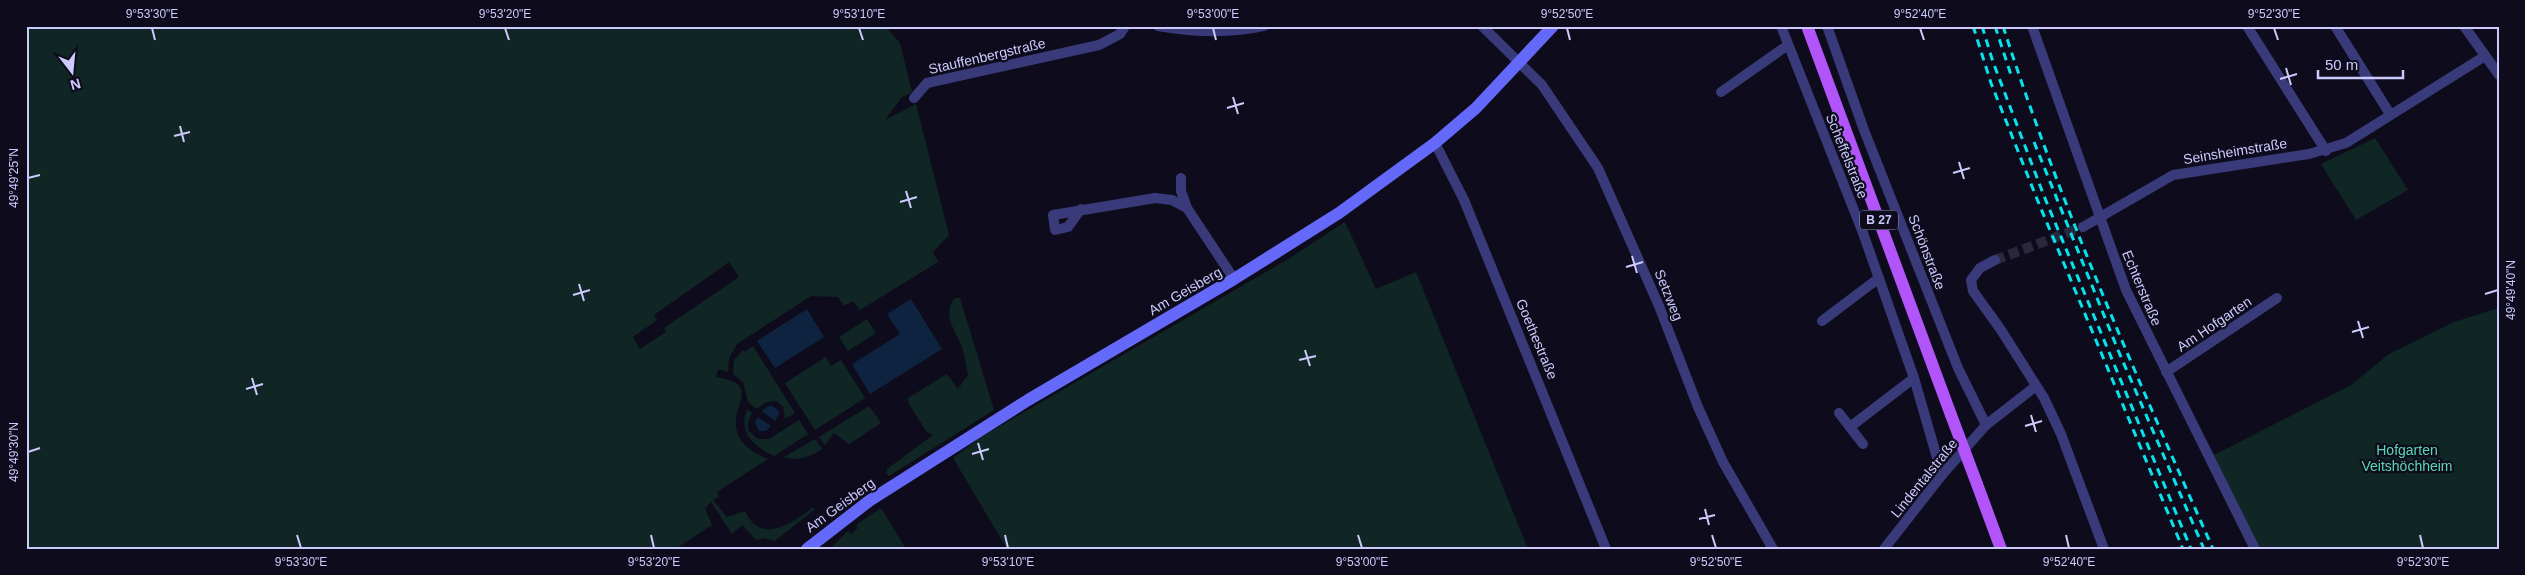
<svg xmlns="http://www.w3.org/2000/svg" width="2525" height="575" viewBox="0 0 2525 575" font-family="Helvetica,sans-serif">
  <rect width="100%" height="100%" fill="#0e0c1c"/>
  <!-- green -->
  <g fill="#0f2624" fill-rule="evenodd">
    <path d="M 26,26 L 885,26 L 900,43 L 912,92 L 901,98 L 885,120 L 916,104 L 949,235 L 933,252 L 938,262 L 860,310 L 853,301 L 844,306 L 838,297 L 811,296 L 737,344 L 729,358 L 728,372 L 718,369 L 716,377 C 761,385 733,401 736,427 C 738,444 754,453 768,459 L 717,492 L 719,497 L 713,500 L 727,517 L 745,511 C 760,545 791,524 812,508 L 815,509 L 775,541 L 764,538 L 756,540 L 742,525 L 732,534 L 711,502 L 705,508 L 712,525 L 675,549 L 26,549 ZM 729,262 L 739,277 L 664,328 L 666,332 L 640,349 L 633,337 L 657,320 L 654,315 Z"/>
    <polygon points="2375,138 2408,190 2356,220 2321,164"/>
    <polygon points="1345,222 1376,289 1416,272 1528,549 1007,549 953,458 981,437 1285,261"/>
    <path d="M 955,298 L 960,298 L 994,410 L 889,476 L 886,473 L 887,469 L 933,435 L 926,431 L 909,404 L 908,398 L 947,374 L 958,389 L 968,375 C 966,365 965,354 961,344 C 954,329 942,313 955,298 Z"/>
    <polygon points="2499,308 2499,549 2260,549 2212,456 2351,385 2389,354 2454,322"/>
    <polygon points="867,319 876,333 848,351 839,337"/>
    <polygon points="753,346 795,413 785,419 783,407 777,401 767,402 756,409 748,402 743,382 733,374 734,360 743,350 745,352"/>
    <polygon points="826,357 831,366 841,360 865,398 815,430 785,383"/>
    <polygon points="869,406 881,423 849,444 834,433 825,445 819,437"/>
    <path d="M 747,410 L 752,412 L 748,422 L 748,430 L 758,439 L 769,439 L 799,420 L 808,434 L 774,456 C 754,446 738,434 747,410 Z"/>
    <path d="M 815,439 L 822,449 C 810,457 798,461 784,457 Z"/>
    <polygon points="881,508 906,549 830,549 848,531 851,534 858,528 856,525"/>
  </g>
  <!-- water -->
  <g fill="#0d2340">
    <polygon points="911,299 942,349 870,394 852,364 900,334 887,314"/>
    <polygon points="807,309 824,337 775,368 757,341"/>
    <polygon points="768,406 772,406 778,410 779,414 775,421 762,411"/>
    <polygon points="758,417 771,426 766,431 759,431 755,422"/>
  </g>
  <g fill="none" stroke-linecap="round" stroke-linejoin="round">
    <!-- street-tunnel -->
    <polyline stroke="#2a283e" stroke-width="10" stroke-dasharray="10 5" stroke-linecap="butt" points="1995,260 2083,227"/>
    <!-- street -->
    <g stroke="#393a7a" stroke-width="10">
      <path d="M 1158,26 C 1193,32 1230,34 1264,26"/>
      <polyline points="1482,26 1542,85 1598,168 1659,306 1698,407 1723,462 1773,549"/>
      <polyline points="1781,26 1863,233 1914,378 1942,475"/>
      <polyline points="1827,26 1864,130 1958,368 1986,425"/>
      <polyline points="2032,26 2126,290 2255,549"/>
      <polyline points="2247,26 2326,151"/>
      <polyline points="2335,26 2390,114"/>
      <polyline points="2464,26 2499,75"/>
      <polyline points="1721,92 1788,45"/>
      <polyline points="914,98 927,83 1099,45 1120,34 1125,26"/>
      <polyline points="1435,143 1464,200 1606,549"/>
      <polyline points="1181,178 1181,191 1187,208"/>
      <polyline points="1081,209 1068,227 1055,230 1053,215 1155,198 1172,200 1187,208 1234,279"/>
      <polyline points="2083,227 2173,175 2309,154 2346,143 2485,56"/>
      <polyline points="1995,260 1980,268 1971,280 1973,291 2001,330 2044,398 2061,434 2104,549"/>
      <polyline points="1822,321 1879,278"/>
      <polyline points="2166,372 2277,298"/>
      <polyline points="1839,413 1863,444"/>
      <polyline points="1850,427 1914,378"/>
      <polyline points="1884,549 1942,475 1986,425 2036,386"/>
    </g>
    <!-- secondary -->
    <polyline stroke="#6469fa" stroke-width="12" points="807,549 869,501 1028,400 1234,279 1339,213 1435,143 1476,108 1553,26"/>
    <!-- primary -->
    <g stroke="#b154f9" stroke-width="12">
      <polyline points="1807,26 1951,415"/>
      <polyline points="1977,484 2001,549"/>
    </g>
    <!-- rail -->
    <g stroke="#08e2eb" stroke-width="3" stroke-dasharray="8 6" stroke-linecap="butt">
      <polyline points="1973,26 1991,83 2037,199 2183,549"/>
      <polyline points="1982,26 1993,62 2044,196 2191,549"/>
      <polyline points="1995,26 2012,78"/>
      <path d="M 2003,26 C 2060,205 2137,377 2213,549"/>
      <polyline points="2034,142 2118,350 2204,549"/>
    </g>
    <!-- primary-bridge -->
    <polyline stroke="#b154f9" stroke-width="12" points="1951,415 1977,484"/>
  </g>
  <!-- ticks -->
  <path fill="none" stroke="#ccc9fd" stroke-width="2" d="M 152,28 L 155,40M 505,28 L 509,40M 859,28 L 863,40M 1213,28 L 1216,40M 1567,28 L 1570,40M 1920,28 L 1924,40M 2274,28 L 2278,40M 2286,68 L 2291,85M 2280,79 L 2297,74M 1233,97 L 1238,114M 1227,108 L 1244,103M 180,126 L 184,142M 174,136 L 190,132M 1959,162 L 1964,179M 1953,173 L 1970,168M 28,178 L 40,175M 906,191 L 911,208M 900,202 L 917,197M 1632,256 L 1637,273M 1626,267 L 1643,262M 579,284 L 584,301M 2485,294 L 2498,290M 573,295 L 590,290M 2358,321 L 2363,338M 2352,332 L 2369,327M 1305,350 L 1310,366M 1299,360 L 1316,356M 252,378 L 257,395M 246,389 L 263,384M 2031,415 L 2036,432M 2025,426 L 2042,421M 978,443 L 983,460M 28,452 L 40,448M 972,454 L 989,449M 1705,509 L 1709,525M 1699,519 L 1715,515M 297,535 L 301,548M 651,535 L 654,548M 1005,535 L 1008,548M 1358,535 L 1362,548M 1712,535 L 1716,548M 2066,535 L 2069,548M 2420,535 L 2423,548"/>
  <g text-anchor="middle" stroke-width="4.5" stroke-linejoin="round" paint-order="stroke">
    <!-- shield labels -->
    <rect fill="#0e0c1c" stroke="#9390ba" stroke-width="1" x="1860" y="210.5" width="38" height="19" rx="4"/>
    <g font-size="12" font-weight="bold" fill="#ccc9fd">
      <text x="1879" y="224">B 27</text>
    </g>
    <!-- street labels -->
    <g font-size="14" fill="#ccc9fd" stroke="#0e0c1c">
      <text transform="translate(987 56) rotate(-13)" y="5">Stauffenbergstraße</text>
      <text transform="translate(2235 151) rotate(-9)" y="5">Seinsheimstraße</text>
      <text transform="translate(1847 156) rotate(68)" y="5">Scheffelstraße</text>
      <text transform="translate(1927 252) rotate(69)" y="5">Schönstraße</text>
      <text transform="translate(2142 288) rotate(67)" y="5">Echterstraße</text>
      <text transform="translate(1185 291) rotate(-30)" y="5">Am Geisberg</text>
      <text transform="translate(1669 295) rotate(68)" y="5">Setzweg</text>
      <text transform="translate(2214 324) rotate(-34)" y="5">Am Hofgarten</text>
      <text transform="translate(1537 339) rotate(67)" y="5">Goethestraße</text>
      <text transform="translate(1924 478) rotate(-51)" y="5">Lindentalstraße</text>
      <text transform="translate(840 505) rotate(-36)" y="5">Am Geisberg</text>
    </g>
    <!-- park labels -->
    <g font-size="14" fill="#59d9b1" stroke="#0e0c1c">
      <text x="2407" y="455">Hofgarten<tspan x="2407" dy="16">Veitshöchheim</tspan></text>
    </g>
  </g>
  <!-- border -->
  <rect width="2525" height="575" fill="none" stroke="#0e0c1c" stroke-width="55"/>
  <!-- north arrow -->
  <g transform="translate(72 72) rotate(164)" stroke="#0e0c1c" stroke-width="4" paint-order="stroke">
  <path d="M0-4L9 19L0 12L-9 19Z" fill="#ccc9fd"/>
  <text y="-8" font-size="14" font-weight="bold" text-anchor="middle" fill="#ccc9fd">N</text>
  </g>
  <!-- scale -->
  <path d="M2318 70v8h85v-8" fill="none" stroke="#ccc9fd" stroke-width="2.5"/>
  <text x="2325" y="70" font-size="15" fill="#ccc9fd" stroke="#0e0c1c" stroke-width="4" paint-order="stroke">50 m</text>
  <rect x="28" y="28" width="2470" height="520" fill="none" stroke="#ccc9fd" stroke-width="2"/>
  <g font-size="12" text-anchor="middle" fill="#ccc9fd">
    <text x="152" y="18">9°53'30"E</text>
    <text x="505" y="18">9°53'20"E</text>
    <text x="859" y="18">9°53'10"E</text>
    <text x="1213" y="18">9°53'00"E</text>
    <text x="1567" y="18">9°52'50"E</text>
    <text x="1920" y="18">9°52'40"E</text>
    <text x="2274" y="18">9°52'30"E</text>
    <text transform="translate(14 178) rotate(-90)" y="4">49°49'25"N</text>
    <text transform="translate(2511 290) rotate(-90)" y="4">49°49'40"N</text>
    <text transform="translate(14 452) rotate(-90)" y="4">49°49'30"N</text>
    <text x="301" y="566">9°53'30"E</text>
    <text x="654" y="566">9°53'20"E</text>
    <text x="1008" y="566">9°53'10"E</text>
    <text x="1362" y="566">9°53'00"E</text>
    <text x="1716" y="566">9°52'50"E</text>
    <text x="2069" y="566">9°52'40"E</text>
    <text x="2423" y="566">9°52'30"E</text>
  </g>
</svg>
